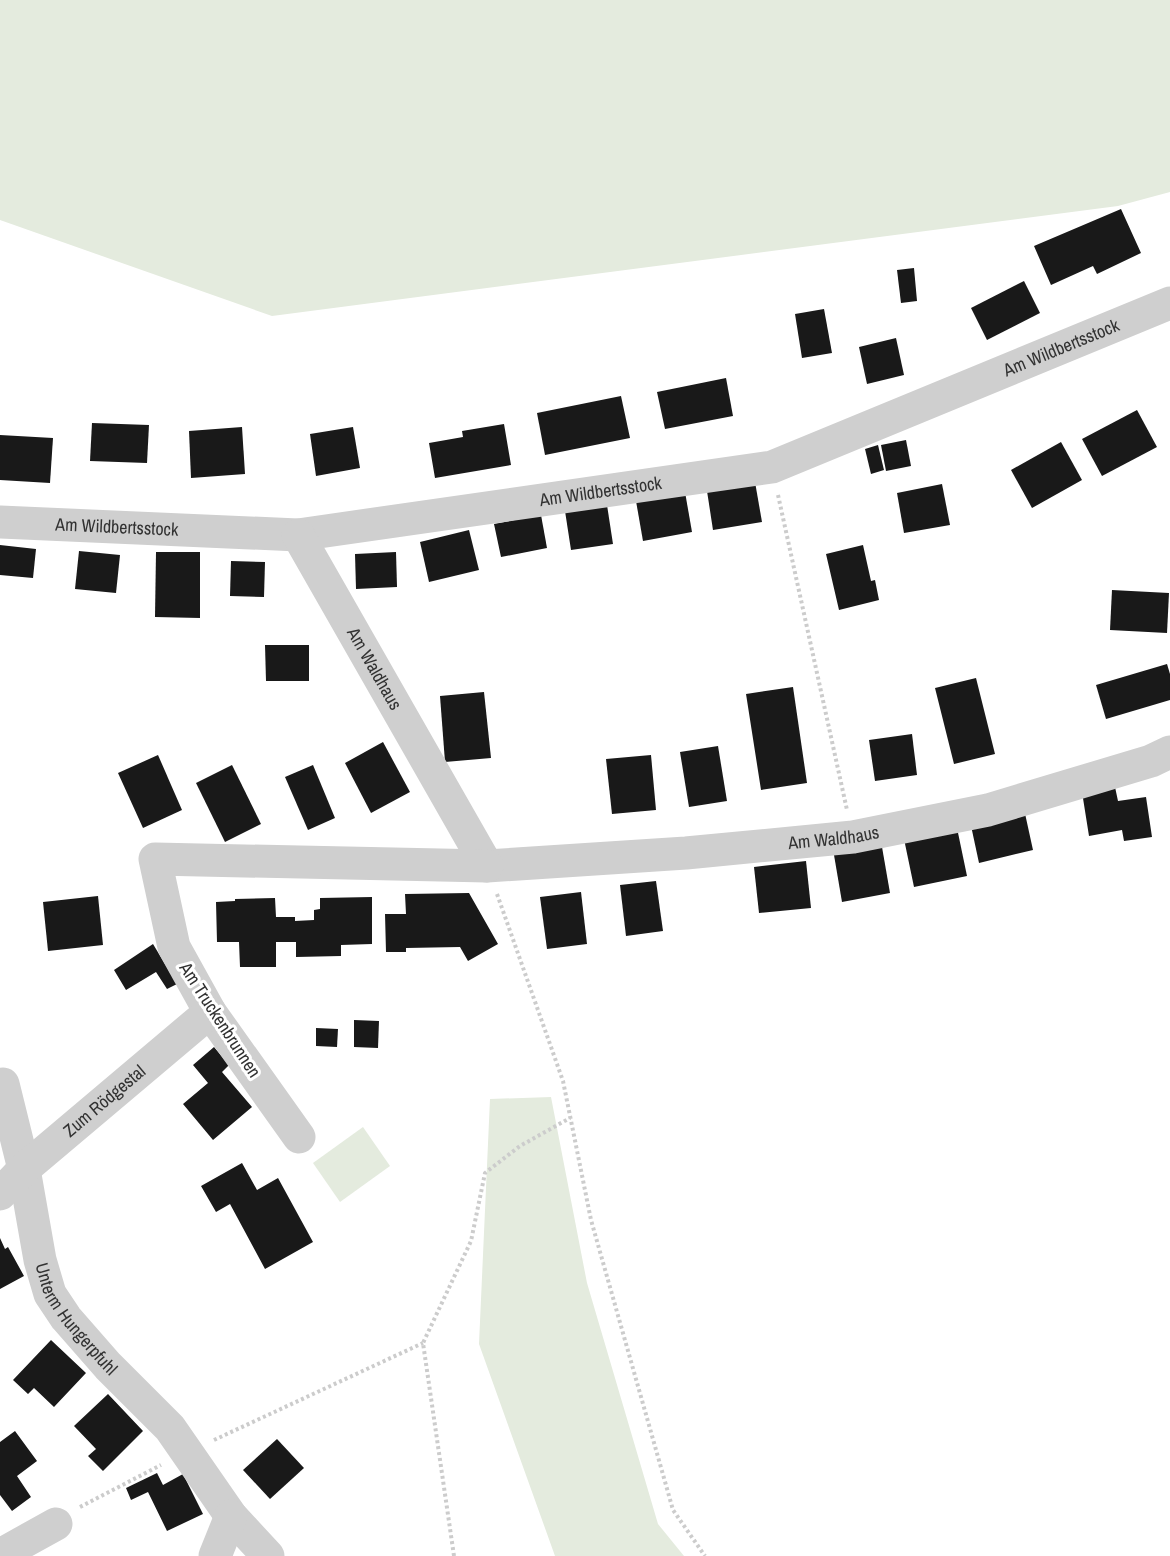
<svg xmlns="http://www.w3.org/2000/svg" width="1170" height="1556" viewBox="0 0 1170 1556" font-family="'Archivo Narrow',sans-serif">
  <rect width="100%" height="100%" fill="#fff"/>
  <!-- green -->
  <g fill="#e4ebde">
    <polygon points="0,0 1170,0 1170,192 1118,206 272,316 0,220"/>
    <polygon points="551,1097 587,1283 658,1524 684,1556 555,1556 479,1344 490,1099"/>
    <polygon points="363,1127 390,1166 340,1202 313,1163"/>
  </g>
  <!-- building -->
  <g fill="#191919">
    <polygon points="1121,209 1141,253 1097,274 1093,266 1051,285 1034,246"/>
    <polygon points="914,268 917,301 901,303 897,270"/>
    <polygon points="1024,281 1040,313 987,340 971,308"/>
    <polygon points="824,309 832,353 802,358 795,314"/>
    <polygon points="896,338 904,375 867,384 859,347"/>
    <polygon points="726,378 733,416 665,429 657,392"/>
    <polygon points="621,396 630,438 545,455 537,413"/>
    <polygon points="1137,410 1157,447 1102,476 1082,439"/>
    <polygon points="92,423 149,425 147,463 90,461"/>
    <polygon points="504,424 511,465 435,478 429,443 463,437 462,431"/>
    <polygon points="242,427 245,474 191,478 189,431"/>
    <polygon points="353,427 360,468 316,476 310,434"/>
    <polygon points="0,435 53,438 50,483 0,480"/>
    <polygon points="906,440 911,466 886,471 881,445"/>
    <polygon points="1061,442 1082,480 1032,508 1011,470"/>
    <polygon points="878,445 884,470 871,474 865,449"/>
    <polygon points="755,482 762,522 713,530 707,491"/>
    <polygon points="942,484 950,525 904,533 897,493"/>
    <polygon points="685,492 692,532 643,541 636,501"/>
    <polygon points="607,505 613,544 571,550 565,511"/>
    <polygon points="541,515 547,548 501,557 494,524"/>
    <polygon points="469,530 479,570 429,582 420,542"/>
    <polygon points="0,545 36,549 33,578 0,575"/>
    <polygon points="863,545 871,581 875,580 879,600 839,610 826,554"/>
    <polygon points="79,551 120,555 116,593 75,589"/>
    <polygon points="156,552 200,552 200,618 155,617"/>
    <polygon points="396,552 397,587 356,589 355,554"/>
    <polygon points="231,561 265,562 264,597 230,596"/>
    <polygon points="1112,590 1169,593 1167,633 1110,630"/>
    <polygon points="265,645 309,645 309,681 266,681"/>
    <polygon points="1167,664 1170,674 1170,700 1106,719 1096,685"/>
    <polygon points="976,678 995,754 954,764 935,688"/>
    <polygon points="793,687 807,783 761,790 746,694"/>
    <polygon points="484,692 491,758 445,762 440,696"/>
    <polygon points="912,734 917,775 875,781 869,740"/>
    <polygon points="383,742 410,792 371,813 345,763"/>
    <polygon points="718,746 727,801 689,807 680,752"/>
    <polygon points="158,755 182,810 143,828 118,773"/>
    <polygon points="651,755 656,810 612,814 606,759"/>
    <polygon points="232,765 261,824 225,842 196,783"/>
    <polygon points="313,765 335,818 308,830 285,777"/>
    <polygon points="1115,787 1118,801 1146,797 1152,837 1124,841 1122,830 1089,836 1082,792"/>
    <polygon points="1024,809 1033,850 979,863 970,821"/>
    <polygon points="957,828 967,876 914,887 904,839"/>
    <polygon points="882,847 890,893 842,902 834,855"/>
    <polygon points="806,861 811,908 759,913 754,867"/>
    <polygon points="656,881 663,931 626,936 620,885"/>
    <polygon points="581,892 587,944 547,949 540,897"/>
    <polygon points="469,893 498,944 468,961 460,947 406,948 406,952 386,952 385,914 406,914 405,894"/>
    <polygon points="98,896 103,945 48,951 43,902"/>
    <polygon points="372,897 372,944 341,945 341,956 296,957 296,942 276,942 276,967 240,967 239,942 217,942 216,902 235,901 235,899 275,898 276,917 295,917 295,921 314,920 314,910 320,909 320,898"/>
    <polygon points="153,944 177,984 167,989 156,972 126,990 114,970"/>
    <polygon points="354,1020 379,1021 378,1048 354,1047"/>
    <polygon points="316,1028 338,1029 337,1047 316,1046"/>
    <polygon points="214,1047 229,1065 222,1072 252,1107 213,1140 183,1104 208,1083 193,1065"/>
    <polygon points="242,1163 257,1190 278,1178 313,1242 265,1269 230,1204 216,1212 201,1186"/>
    <polygon points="0,1238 5,1249 8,1247 24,1276 0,1289"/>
    <polygon points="51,1340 86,1373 54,1407 34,1388 28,1394 13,1380"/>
    <polygon points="108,1394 143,1431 103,1471 88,1456 96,1449 74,1426"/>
    <polygon points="15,1431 37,1461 17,1476 31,1497 12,1511 0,1495 0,1442"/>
    <polygon points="277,1439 304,1468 270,1499 243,1470"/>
    <polygon points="157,1473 163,1485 183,1474 203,1514 167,1531 148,1492 131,1500 126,1488"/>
  </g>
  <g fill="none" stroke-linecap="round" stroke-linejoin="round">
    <!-- path -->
    <g stroke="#ccc" stroke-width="4" stroke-dasharray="3 3" stroke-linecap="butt">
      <polyline points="778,495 847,810"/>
      <polyline points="497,894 563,1081 591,1220 673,1510 705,1556"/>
      <polyline points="214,1440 423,1343"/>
      <polyline points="80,1507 161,1465"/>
      <polyline points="454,1556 423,1343 471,1241 485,1173 520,1146 570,1118"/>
    </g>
    <!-- minor -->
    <g stroke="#cfcfcf" stroke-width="33">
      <path id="s1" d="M 0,522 L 298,535 L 772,467 L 1170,303"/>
      <path id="s2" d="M 298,535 L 487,866 L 686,853 L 853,837 L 988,810 L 1151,761 L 1170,752"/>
      <path id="s3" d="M 3,1084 L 24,1169 L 40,1260 L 50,1294 L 66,1318 L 108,1366 L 170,1428 L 231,1516 L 268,1556"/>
      <polyline points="299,1137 210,1012 174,947 155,859 487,866"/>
      <path id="s4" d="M 0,1194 L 24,1169 L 210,1012"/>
      <polyline points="0,1555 56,1524"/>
      <polyline points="215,1556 231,1516"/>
    </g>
  </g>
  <g text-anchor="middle" stroke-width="6" stroke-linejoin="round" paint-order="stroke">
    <!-- street labels -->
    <g font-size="18" fill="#323232" stroke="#fff">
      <text dy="6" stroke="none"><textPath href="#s1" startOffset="1090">Am Wildbertsstock</textPath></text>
      <text dy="6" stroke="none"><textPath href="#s1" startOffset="604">Am Wildbertsstock</textPath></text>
      <text dy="6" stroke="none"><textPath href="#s1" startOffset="117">Am Wildbertsstock</textPath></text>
      <text dy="6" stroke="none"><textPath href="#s2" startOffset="154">Am Waldhaus</textPath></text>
      <text dy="6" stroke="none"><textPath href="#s2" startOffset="729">Am Waldhaus</textPath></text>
      <text transform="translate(220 1020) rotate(57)" y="6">Am Truckenbrunnen</text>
      <text dy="6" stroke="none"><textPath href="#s4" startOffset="140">Zum Rödgestal</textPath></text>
      <text dy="6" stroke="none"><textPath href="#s3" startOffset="250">Unterm Hungerpfuhl</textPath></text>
    </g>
  </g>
</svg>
